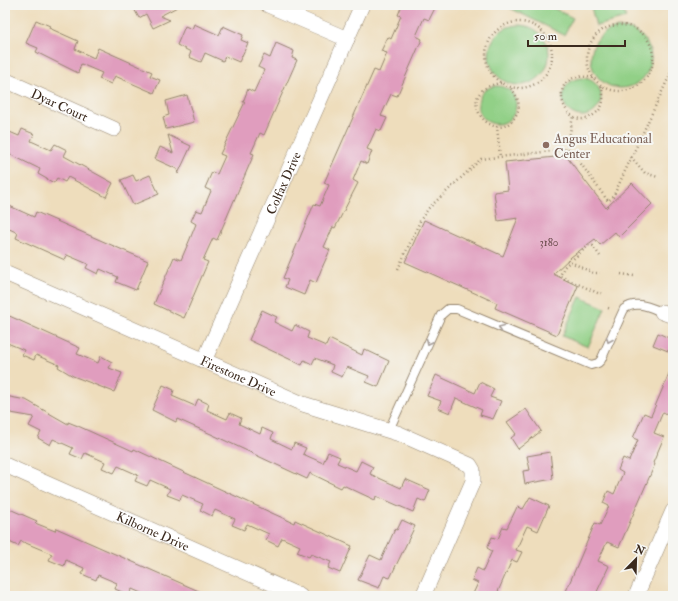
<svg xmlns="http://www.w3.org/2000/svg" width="678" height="601" viewBox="0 0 678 601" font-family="'IM FELL Double Pica',serif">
  <rect width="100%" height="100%" fill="#f6f6f2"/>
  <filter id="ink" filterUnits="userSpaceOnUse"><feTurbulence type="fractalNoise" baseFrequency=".025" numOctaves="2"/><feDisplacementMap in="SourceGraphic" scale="8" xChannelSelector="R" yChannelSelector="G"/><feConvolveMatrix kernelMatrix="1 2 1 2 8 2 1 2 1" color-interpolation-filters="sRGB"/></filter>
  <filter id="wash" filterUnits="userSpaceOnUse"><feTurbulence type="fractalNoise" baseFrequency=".012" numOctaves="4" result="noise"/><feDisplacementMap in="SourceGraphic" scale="16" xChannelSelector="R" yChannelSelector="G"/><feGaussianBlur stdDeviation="0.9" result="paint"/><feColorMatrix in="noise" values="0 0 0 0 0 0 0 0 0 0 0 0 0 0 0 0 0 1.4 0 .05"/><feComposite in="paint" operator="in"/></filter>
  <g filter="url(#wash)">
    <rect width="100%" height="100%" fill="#eeddbc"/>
    <!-- green -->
    <g fill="#92d087" stroke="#667d52">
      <polygon points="508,5 547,5 573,18 564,35 508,7"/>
      <polygon points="598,5 622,5 626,18 596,26 591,7"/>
      <circle cx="519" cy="55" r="30"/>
      <circle cx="621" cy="58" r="30"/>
      <circle cx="582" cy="97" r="19"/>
      <circle cx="497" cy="105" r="19"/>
      <polygon points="580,297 605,308 588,347 562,336"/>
    </g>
    <g id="blocks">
      <!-- building -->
      <g fill="#e09dbe">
        <polygon points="132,5 181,5 160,16 170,20 153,28 146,14 139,18"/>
        <polygon points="402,5 427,5 435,8 429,20 424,18 416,36 422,39 408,71 397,96 391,94 381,116 387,118 381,131 376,129 367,149 372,151 367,164 361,161 353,180 358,183 335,228 333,227 324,247 330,250 321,270 316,283 310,280 304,295 285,287 288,280 283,278 314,204 320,206 329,185 324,183 374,70 379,72 387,53 381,51 388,37 391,39 401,16 398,15"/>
        <polygon points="36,20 50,26 49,28 78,41 75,49 94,58 98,48 152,72 150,76 160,80 154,93 115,76 111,84 99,79 102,73 81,64 78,73 36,52 38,48 26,43"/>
        <polygon points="194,24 219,35 223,26 243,35 241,40 248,43 239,62 225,56 223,61 205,53 201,62 189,57 191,52 177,45 185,26 192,29"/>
        <polygon points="276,43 294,51 292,58 297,60 264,135 260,133 251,153 254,154 217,240 213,238 203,260 208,262 184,318 154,304 174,257 181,260 190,239 196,224 191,221 196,210 202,212 211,191 205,188 212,172 217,174 225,156 220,154 245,102 243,102 248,89 254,92 264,70 258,67 264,55 270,58"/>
        <polygon points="187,95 194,122 166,129 163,117 169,115 166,101"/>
        <polygon points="22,129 34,134 31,141 51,150 55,144 67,150 64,156 113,183 106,197 68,177 65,182 57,178 54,183 38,174 40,169 5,152 5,130 19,136"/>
        <polygon points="168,135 191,146 178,174 177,169 155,159 160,147 173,153"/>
        <polygon points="566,156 606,208 632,183 652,204 619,237 615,232 600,245 595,239 571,257 553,274 578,286 557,335 495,308 497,303 405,262 424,220 503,256 518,218 498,221 494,192 508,190 505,162"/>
        <polygon points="133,175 136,181 150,175 159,194 133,205 121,180"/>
        <polygon points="5,204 34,217 36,212 148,261 136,290 116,282 118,277 100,269 98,274 86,268 88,264 67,255 65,260 16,238 18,233 5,227"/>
        <polygon points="262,310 277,317 274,322 292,331 295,325 309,332 307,338 326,346 329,339 362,355 364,349 389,361 378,387 366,382 369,376 347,367 342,377 331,372 333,365 315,358 312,364 304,360 302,365 249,340"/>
        <polygon points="5,314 80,348 77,354 98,363 101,356 112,362 109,368 122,373 114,392 73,376 58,367 59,365 36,355 34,360 22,355 24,350 5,342"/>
        <polygon points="658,333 673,340 673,353 653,345"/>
        <polygon points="673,364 673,417 663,412 654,433 664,437 653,463 655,464 619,547 607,542 598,561 609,566 595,596 564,596 595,523 600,525 609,506 603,503 608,491 614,494 623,473 618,470 623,458 629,461 638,440 633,438 644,413 651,416"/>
        <polygon points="436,375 475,393 480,382 494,389 490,397 501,401 493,419 480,415 482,410 456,398 450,413 438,408 441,401 427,396"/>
        <polygon points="163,385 174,390 172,396 195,406 198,399 209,404 207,410 227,419 230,413 241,418 239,424 260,434 262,428 273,433 271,439 292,449 294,443 306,448 303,454 323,463 328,452 340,457 337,463 356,471 361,461 373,467 370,474 401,488 405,479 430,490 425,502 418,499 413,512 376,496 375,500 343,485 341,488 310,473 307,479 211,434 177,419 176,422 152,410"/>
        <polygon points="5,396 26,400 68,424 68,422 78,426 133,451 134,449 274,514 294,523 295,520 352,546 340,573 328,568 331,562 311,554 309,557 297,552 300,546 282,538 278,546 266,540 269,534 247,524 244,530 232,525 235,519 215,510 212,516 200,510 203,504 182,495 180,500 167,495 170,489 150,480 147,486 135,481 138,475 118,466 114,473 102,468 105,462 85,453 82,459 70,454 73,448 53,439 50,445 38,438 41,432 29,426 34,417 5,412"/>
        <polygon points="526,409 541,431 518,449 511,438 516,434 507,422"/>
        <polygon points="550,452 553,479 525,484 523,471 530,470 527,456"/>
        <polygon points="530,497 549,506 538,531 527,526 516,550 522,552 517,562 512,560 496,596 472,596 478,583 472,580 477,568 483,571 492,551 487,548 492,537 498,539 503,527 507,528 517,507 523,509"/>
        <polygon points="5,507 37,521 35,523 55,531 56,528 210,596 148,596 132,589 129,595 115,589 117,583 98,575 96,580 82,574 84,568 66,560 64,566 49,560 52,554 21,541 18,546 5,540"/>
        <polygon points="402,520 415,526 390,578 384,576 379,588 358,580 370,555 381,560 395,529 397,530"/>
      </g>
    </g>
  </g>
  <g filter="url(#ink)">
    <use href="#blocks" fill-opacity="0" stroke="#94846d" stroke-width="1"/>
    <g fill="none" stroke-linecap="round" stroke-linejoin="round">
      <defs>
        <path id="service" d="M 389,430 L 441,315 L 448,309 L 457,309 L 591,365 L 598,363 L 601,360 L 624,309 C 636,300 649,307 662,312"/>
        <g id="minor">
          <polyline points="268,5 347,39"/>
          <path id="s1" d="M 5,80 L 114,129"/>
          <path id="s2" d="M 5,273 L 303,404 L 400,434 L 470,465 L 473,470 L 473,481 L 423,596"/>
          <polyline points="662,312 673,316"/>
          <path id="s3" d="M 204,361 L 362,5"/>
          <path id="s4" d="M 5,465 L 300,596"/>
          <polyline points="636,596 673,511"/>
        </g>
      </defs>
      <!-- service casing -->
      <use href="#service" stroke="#94846d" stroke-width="10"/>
      <!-- minor casing -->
      <use href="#minor" stroke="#94846d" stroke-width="16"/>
      <!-- path -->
      <g stroke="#94846d" stroke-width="2.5" stroke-dasharray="1 3" stroke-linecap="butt">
        <circle cx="519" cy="55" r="33"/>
        <circle cx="620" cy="58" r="33"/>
        <path d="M 593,78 C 540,66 564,140 596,113 C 605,106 604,96 601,85"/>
        <path d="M 501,83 C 447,91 496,152 516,115 C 522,105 517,96 510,87"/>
        <polyline points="497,126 500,157"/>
        <polyline points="567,150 573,116"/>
        <polyline points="631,157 645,173 658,177"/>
        <polyline points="600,256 593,246 589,245 564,267 560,276 600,294 603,293"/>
        <polyline points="567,260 593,273 600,273"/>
        <polyline points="398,269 421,219 429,208 481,159 570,149 608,201 613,197 673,68"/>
        <polyline points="621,274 634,276"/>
        <polyline points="608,308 611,309"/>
      </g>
      <!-- service -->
      <use href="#service" stroke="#fff" stroke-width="8"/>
      <!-- minor -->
      <use href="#minor" stroke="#fff" stroke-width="15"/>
    </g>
    <!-- one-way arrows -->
    <defs><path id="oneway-chevron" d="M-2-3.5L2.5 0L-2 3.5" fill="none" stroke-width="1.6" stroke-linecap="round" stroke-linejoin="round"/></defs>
    <g stroke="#a79f9a">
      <use href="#oneway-chevron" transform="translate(501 328) rotate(-157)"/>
      <use href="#oneway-chevron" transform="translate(609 340) rotate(113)"/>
      <use href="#oneway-chevron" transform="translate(429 342) rotate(115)"/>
    </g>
  </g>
  <!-- markers -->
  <circle fill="#8d6e63" stroke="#f6f6f2" stroke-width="1.5" cx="546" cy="145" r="4"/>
  <g text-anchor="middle" stroke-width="4" stroke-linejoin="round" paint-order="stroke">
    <!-- number labels -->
    <g font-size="11" fill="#644746">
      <text x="549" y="246">3180</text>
    </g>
    <!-- street labels -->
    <g font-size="13" fill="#3b2a1e" stroke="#f6f6f2">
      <text dy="5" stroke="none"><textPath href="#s1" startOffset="60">Dyar Court</textPath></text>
      <text dy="5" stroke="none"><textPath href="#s3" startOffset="195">Colfax Drive</textPath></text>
      <text dy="5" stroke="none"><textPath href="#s2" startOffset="255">Firestone Drive</textPath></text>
      <text dy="5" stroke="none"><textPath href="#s4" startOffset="162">Kilborne Drive</textPath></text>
    </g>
    <!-- education labels -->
    <g font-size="13" fill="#785e54" stroke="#f6f6f2" text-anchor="start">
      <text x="554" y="143">Angus Educational<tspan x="554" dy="15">Center</tspan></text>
    </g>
  </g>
  <!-- margin -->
  <rect width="678" height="601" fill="none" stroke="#f6f6f2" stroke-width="20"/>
  <!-- north arrow -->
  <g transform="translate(636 559) rotate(23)" stroke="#f6f6f2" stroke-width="3" paint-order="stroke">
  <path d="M0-3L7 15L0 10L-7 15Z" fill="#3b2a1e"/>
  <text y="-6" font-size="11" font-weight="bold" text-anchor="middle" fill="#3b2a1e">N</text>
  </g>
  <!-- scale -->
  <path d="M528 40v6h97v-6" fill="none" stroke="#3b2a1e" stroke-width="2"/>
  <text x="534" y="40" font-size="12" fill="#3b2a1e" stroke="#f6f6f2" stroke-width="3" paint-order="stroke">50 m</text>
</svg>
